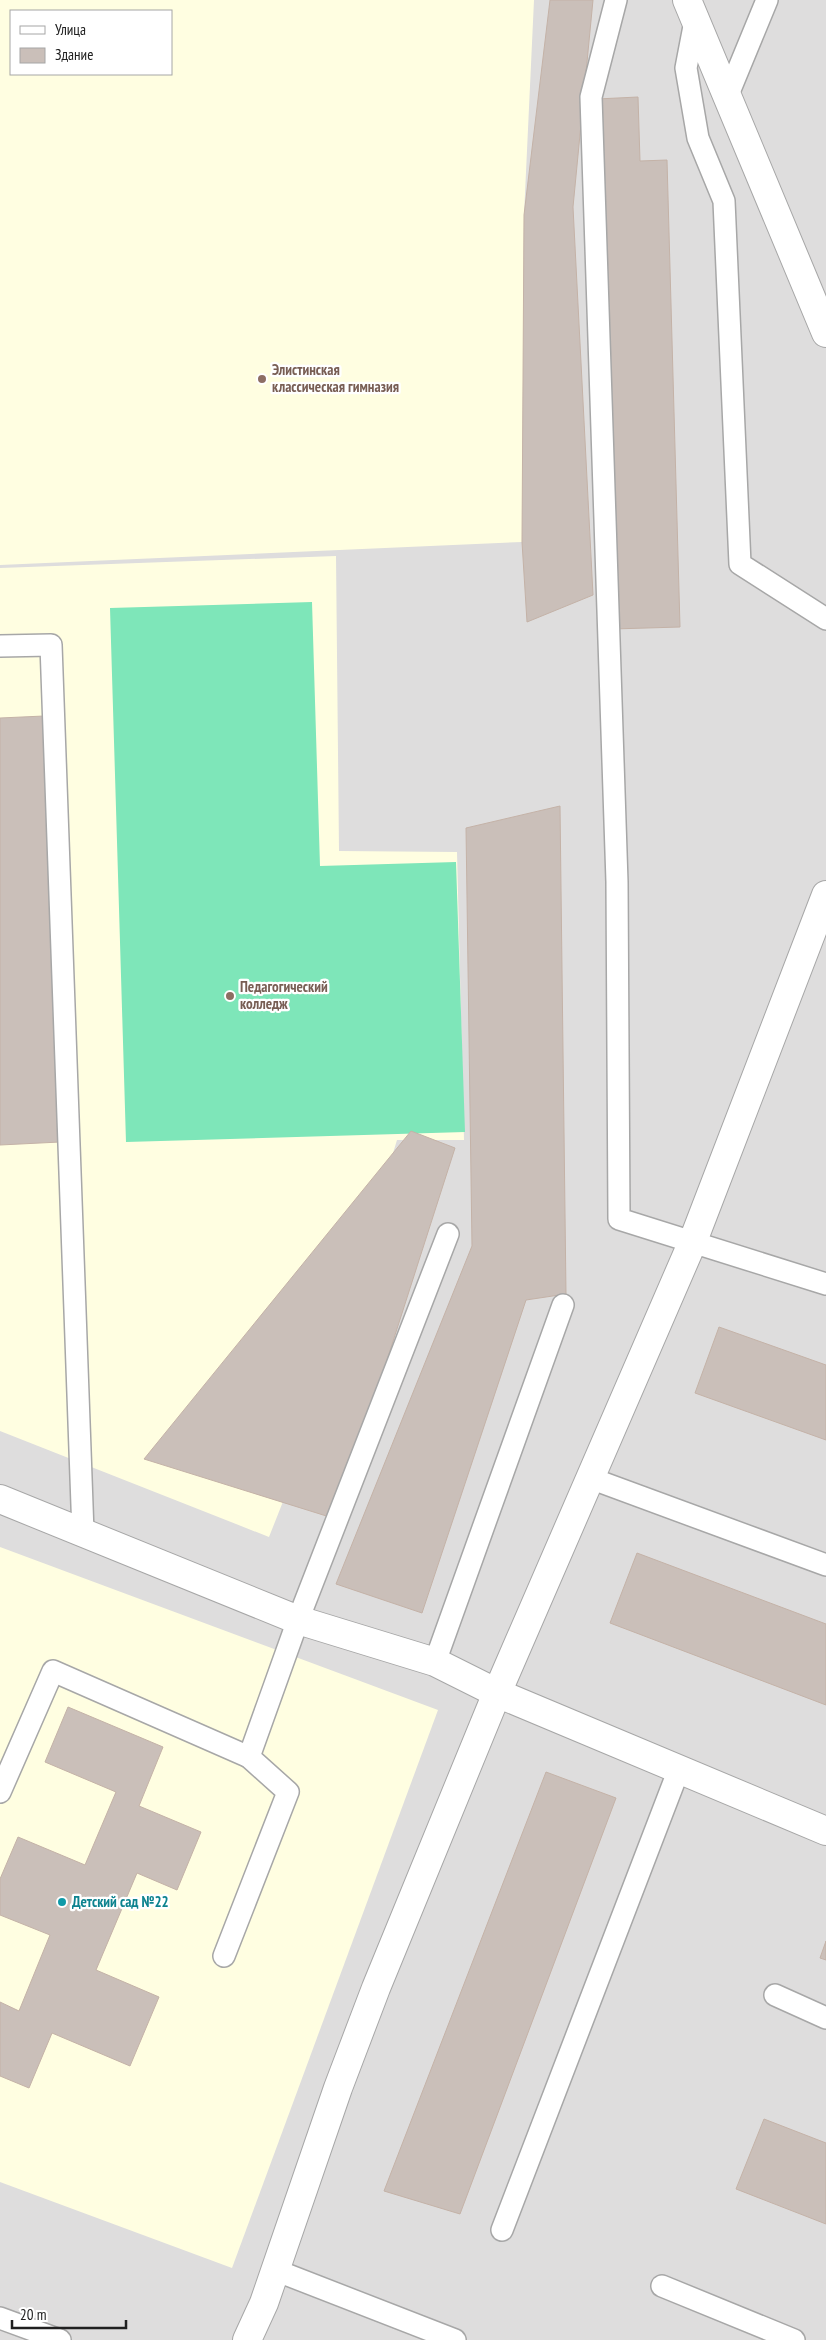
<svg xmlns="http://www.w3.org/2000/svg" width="826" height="2340" viewBox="0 0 826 2340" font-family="'PT Sans Narrow',sans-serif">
  <rect width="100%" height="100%" fill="#f1ede6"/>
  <!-- residential -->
  <path fill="#dedddd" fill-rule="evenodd" d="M 0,0 L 826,0 L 826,2340 L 0,2340 ZM 11,11 L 171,11 L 171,74 L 11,74 Z"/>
  <!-- education -->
  <g fill="#fffee1" fill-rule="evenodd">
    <path d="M 0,0 L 534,0 L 524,215 L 522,542 L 0,565 ZM 11,11 L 171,11 L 171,74 L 11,74 Z"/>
    <polygon points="336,556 339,851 457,852 464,1140 397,1140 301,1456 269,1537 0,1431 0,568"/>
    <polygon points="0,1547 438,1710 232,2268 0,2182"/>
  </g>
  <!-- pitch -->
  <polygon fill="#7ee6b9" points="312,602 320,866 456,862 465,1132 126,1142 110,608"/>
  <!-- building -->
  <g fill="#cabfb9" stroke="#c4b2a7">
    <polygon points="550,0 593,0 573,207 593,595 527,622 522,542 524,215"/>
    <polygon points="638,97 640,161 667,160 680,627 613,629 597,99"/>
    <polygon points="44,716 60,1142 0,1145 0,718"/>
    <polygon points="560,806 566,1294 526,1300 422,1613 336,1584 472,1246 466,828"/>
    <polygon points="411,1131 455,1148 336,1519 144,1459"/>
    <polygon points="719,1327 826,1365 826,1440 695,1393"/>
    <polygon points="637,1553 826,1624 826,1705 610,1623"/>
    <polygon points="68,1707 163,1747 139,1806 201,1832 177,1890 137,1873 96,1970 159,1997 130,2066 52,2033 29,2088 0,2076 0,2002 19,2011 50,1935 0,1915 0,1879 18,1837 85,1865 116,1792 45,1762"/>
    <polygon points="546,1772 616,1798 460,2214 384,2191"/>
    <polygon points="826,1941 826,1960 820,1958"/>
    <polygon points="764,2119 826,2143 826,2224 736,2189"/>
  </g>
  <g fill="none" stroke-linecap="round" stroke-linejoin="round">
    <defs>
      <g id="service">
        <polyline points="616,0 591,97 617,882 619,1219 826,1284"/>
        <polyline points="695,21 686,68 698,138 724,201 740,564 826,619"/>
        <polyline points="727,97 767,0"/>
        <polyline points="0,646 51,645 83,1533"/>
        <polyline points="590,1478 826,1565"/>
        <polyline points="435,1662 563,1305"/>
        <polyline points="0,1792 53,1671 249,1757"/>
        <polyline points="224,1956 288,1792 249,1757 298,1620 448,1234"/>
        <polyline points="775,1995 826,2018"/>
        <polyline points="502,2230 679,1769"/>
        <polyline points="275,2270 455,2340"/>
        <polyline points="662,2286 794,2340"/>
        <polyline points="0,2318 60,2340"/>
      </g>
      <g id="minor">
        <polyline points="687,0 826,333"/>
        <polyline points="0,1499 298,1620 435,1662 497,1693 826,1831"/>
        <polyline points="247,2340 264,2303 338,2088 376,1988 497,1693 693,1241 826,895"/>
      </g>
    </defs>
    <!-- service casing -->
    <use href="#service" stroke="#a7a7a7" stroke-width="24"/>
    <!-- minor casing -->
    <use href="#minor" stroke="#a7a7a7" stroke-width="30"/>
    <!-- service -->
    <use href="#service" stroke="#fff" stroke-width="21"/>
    <!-- minor -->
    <use href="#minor" stroke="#fff" stroke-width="28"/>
  </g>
  <!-- markers -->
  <g fill="#8d6e63" stroke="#fff" stroke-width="2">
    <circle cx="262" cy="379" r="5"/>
    <circle cx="230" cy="996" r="5"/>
  </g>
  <circle fill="#0f9aa8" stroke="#fff" stroke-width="2" cx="62" cy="1902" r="5"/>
  <g text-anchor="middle" stroke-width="4.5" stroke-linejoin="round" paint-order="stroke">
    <!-- education labels -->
    <g font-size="15" font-weight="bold" fill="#785e54" stroke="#fff" text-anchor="start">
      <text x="272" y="375">Элистинская<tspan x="272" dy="17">классическая гимназия</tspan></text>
      <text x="240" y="992">Педагогический<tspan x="240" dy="17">колледж</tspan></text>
    </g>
    <!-- culture labels -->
    <g font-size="15" font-weight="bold" fill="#0d838f" stroke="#fff" text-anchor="start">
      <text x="72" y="1907">Детский сад №22</text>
    </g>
  </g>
  <!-- legend -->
  <rect x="10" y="10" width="162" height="65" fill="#ffffff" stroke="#a6a6a6"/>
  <rect x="20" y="26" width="25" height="8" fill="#ffffff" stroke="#a6a6a6"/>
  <text x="55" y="35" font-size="15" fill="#202020">Улица</text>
  <rect x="20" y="48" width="25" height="15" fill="#cabfb9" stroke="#a6a6a6"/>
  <text x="55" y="60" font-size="15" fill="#202020">Здание</text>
  <!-- scale -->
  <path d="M12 2320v8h114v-8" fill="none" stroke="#202020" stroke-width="2.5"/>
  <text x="20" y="2320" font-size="15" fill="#202020" stroke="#ffffff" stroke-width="4" paint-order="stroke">20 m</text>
</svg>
